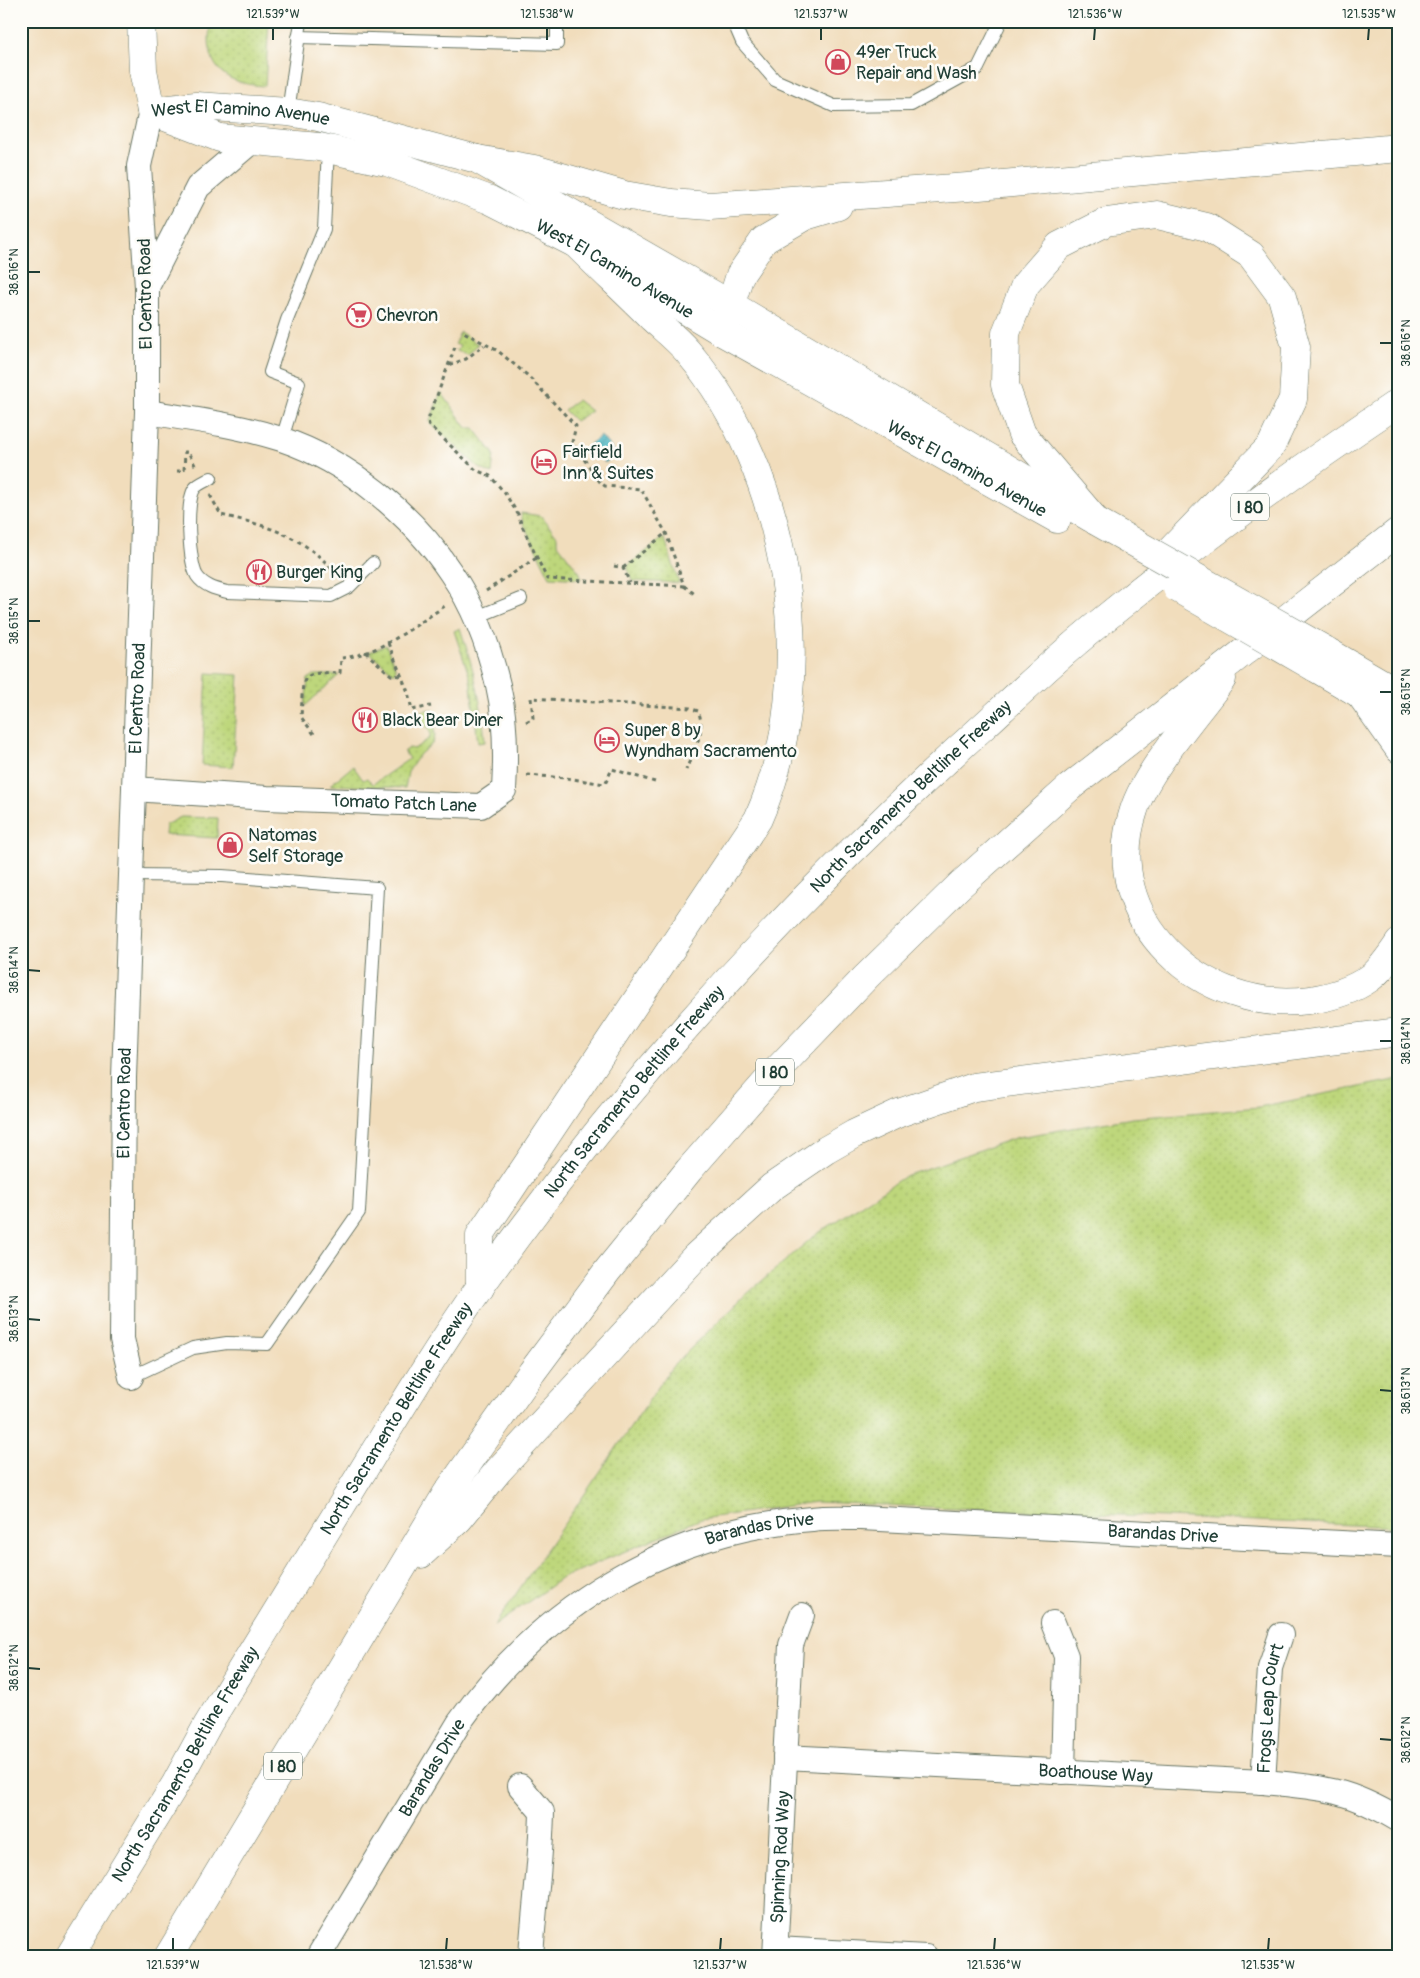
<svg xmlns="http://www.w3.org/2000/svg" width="1420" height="1978" viewBox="0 0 1420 1978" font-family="Pangolin,sans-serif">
  <defs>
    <pattern id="grass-dots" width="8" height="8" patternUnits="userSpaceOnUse" patternTransform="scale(1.25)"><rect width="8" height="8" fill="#bed77b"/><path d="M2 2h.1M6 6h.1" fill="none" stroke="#a3b96b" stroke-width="1.8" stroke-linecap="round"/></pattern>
    <pattern id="water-waves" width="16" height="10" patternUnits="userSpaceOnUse" patternTransform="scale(1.25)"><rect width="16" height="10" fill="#45b3c0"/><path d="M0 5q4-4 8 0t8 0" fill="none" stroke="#39939d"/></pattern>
  </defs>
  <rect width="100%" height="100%" fill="#fdfcf7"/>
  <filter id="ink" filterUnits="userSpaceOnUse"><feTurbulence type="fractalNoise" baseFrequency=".02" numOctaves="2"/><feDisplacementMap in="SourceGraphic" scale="10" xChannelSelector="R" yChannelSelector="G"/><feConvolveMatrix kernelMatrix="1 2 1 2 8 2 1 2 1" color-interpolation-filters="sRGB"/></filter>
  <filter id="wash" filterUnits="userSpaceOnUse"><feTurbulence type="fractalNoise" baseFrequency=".0096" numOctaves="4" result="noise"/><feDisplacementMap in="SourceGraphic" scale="20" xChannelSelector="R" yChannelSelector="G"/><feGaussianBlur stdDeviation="1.12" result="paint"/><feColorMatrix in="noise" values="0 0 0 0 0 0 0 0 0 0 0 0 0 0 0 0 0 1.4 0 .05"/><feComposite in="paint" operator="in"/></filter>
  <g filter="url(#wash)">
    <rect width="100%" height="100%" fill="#f1ddbc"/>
    <!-- grass -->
    <g fill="url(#grass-dots)" stroke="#6e8a58">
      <path d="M 210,21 L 269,21 L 265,86 C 241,85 214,78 210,49 C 208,41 210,30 210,21 Z"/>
      <polygon points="460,332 478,344 468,355 457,351 460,346 455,344"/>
      <polygon points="441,392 467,428 474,428 494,454 492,474 478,467 431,424 430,421"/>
      <polygon points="577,400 591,411 575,421 564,410"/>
      <polygon points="521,513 541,516 557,536 557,543 580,573 581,579 550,577 523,523"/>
      <polygon points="662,539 665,539 679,583 632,581 627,566"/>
      <path d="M 460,628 C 473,666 482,702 485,742 L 478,743 L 470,678 L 454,631 Z"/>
      <polygon points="386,645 396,669 395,672 392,672 369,652"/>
      <polygon points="207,673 239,675 233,767 202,765"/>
      <polygon points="314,675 339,675 305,706 308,679"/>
      <polygon points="432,709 435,735 433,743 420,754 408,772 405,788 330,785 353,766 363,780 367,778 373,784 409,759 404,751 409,748 414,749 430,738 430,732 417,712"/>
      <polygon points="181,817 218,818 217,838 164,835 165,825"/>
      <polygon points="1399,1079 1399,1527 815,1502 701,1519 562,1578 494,1626 672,1367 740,1300 814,1236 905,1176 1018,1137 1133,1118 1259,1107"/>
    </g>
    <!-- water -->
    <polygon fill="url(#water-waves)" stroke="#32787a" points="601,436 616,454 605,463 590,444"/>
  </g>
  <g filter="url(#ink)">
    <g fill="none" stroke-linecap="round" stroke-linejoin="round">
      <defs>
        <g id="service">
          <polyline points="733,21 742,42 775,80 834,106 911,105 978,68 1001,21"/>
          <polyline points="298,37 557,44 557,21"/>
          <polyline points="288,112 301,21"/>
          <polyline points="282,439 299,383 270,372 287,320 324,229 328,149"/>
          <path d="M 211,478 C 206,481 198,484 195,488 C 185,500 189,563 197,576 C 204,586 215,589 227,592 L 331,596 L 349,587 L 373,563"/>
          <polyline points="474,618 521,599"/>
          <polyline points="131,875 222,876 377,888 359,1212 267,1344 227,1343 193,1348 131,1377"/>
        </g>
        <g id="minor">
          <polyline points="147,287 198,187 252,141"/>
          <path id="s1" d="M 134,789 L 267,798 L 481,806 L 504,790 C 506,756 506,719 498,685 C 489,647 473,605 451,573 C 412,514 349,462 281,439 C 237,425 192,419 147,412"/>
          <path id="s2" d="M 131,1377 L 122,1339 L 124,1078 L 147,412 L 147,287 L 139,166 L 151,111"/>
          <polyline points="1053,1623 1066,1656 1063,1772"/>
          <path id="s3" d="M 785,1757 L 1263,1782 C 1321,1787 1348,1789 1399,1820"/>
          <path id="s4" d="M 1263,1782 L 1270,1668 L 1281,1635"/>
          <path d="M 520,1786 L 542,1812 C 541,1861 534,1908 531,1957"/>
          <polyline points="776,1949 926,1957"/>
          <path id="s5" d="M 318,1957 L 459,1723 C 543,1605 666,1530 812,1519 C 828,1517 845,1518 861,1518 L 1399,1546"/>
          <path id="s6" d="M 775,1957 L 791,1645 L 802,1615"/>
        </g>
        <g id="secondary">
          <polyline points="141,21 143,70 151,111"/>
          <path id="s7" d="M 151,111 L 196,106 L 288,112 L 318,117 L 477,159 L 731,305 L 1091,518"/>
          <path id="s8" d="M 155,113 L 220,138 L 319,147 L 387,162 L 490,200 L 576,244 L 722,332 L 1057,519"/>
          <polyline points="1325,650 1399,693"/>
          <polyline points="1314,667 1399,717"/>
        </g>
        <g id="motorway">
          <polyline points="477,159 534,169 624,195 671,203 710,206 968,187 1399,148"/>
          <polyline points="722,332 740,275 764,240 805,216 838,206"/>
          <polyline points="1096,521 1022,434 1005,385 1006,333 1025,285 1059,246 1106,222 1157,215 1207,227 1251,255 1282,297 1296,347 1293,399 1271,446 1171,550"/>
          <path d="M 1222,679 C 1196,715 1147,769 1134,810 C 1097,920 1203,1015 1310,1000 C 1330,997 1353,990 1370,978 C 1381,970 1391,955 1399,943"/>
          <polyline points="1360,694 1399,749"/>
          <path d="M 480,1288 L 480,1235 L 758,819 C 822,676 789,472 688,352 C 677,339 664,329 652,318 C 627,293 601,269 576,244"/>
          <polyline points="421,1554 459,1519 498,1471 696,1256 772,1187 826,1150 854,1134 899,1113 974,1087 1399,1032"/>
          <path id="s9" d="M 69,1957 L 176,1783 L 208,1724 C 258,1641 309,1559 359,1477 C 398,1413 437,1348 480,1287 C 627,1081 798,893 986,724 C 1026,687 1065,650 1108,616 C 1201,540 1299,469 1399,402"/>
          <polyline points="168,1957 447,1493 532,1372 608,1270 689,1170 775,1072 866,977 959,886 1070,787 1399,531"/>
        </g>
      </defs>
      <!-- service casing -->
      <use href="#service" stroke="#687564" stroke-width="14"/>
      <!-- minor casing -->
      <use href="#minor" stroke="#687564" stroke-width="26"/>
      <!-- secondary casing -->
      <use href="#secondary" stroke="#687564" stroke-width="29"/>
      <!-- motorway casing -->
      <use href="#motorway" stroke="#687564" stroke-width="29"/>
      <!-- path -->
      <g stroke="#687564" stroke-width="3" stroke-dasharray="4 4" stroke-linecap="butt">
        <polyline points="455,347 428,420 429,425 476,470 490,476 504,492 518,514 522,526 547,579 684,586 666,533 641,489 605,486 600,482 572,442 576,426 527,375 498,351 462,331"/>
        <polyline points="449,365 466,359 484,345"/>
        <polyline points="177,471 184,471 185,452 188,452 196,467"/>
        <path d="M 210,495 L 221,515 C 252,522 285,530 311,550 C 321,557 329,566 337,574"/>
        <polyline points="614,566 623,568 630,583"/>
        <polyline points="623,568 666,533"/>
        <polyline points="684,586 696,595"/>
        <polyline points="486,591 538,557"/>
        <polyline points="388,643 408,692 412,710 431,706"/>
        <polyline points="365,652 391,675 400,676"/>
        <path d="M 526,722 L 533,718 L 531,698 L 690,708 L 698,711 C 707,731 693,751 686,770"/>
        <path d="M 314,734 L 301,717 C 304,678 296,671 340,673 L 341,658 C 379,655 414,626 445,606"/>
        <polyline points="527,775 566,778 605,784 612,769 655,782"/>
      </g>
      <!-- service -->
      <use href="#service" stroke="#fff" stroke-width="12"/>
      <!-- minor -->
      <use href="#minor" stroke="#fff" stroke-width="24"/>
      <!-- secondary -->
      <use href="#secondary" stroke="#fff" stroke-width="28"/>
      <!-- motorway -->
      <use href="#motorway" stroke="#fff" stroke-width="28"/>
      <defs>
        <g id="secondary-bridge">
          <polyline points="1096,521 1325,650"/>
          <polyline points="1177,588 1314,667"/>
        </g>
      </defs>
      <!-- secondary-bridge casing -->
      <use href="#secondary-bridge" stroke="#687564" stroke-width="29" stroke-linecap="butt"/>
      <!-- secondary-bridge -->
      <use href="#secondary-bridge" stroke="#fff" stroke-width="28"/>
    </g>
  </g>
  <!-- ticks -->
  <path fill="none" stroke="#1f3d34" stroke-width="2" d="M 273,40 L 273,28M 547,40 L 547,28M 821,40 L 821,28M 1094,40 L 1095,28M 1368,40 L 1369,28M 28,272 L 40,272M 1380,343 L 1392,343M 28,621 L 40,621M 1380,692 L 1392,692M 28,970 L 40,971M 1380,1041 L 1392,1041M 28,1319 L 40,1320M 1380,1390 L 1392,1391M 28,1668 L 40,1669M 1380,1739 L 1392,1740M 173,1950 L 173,1938M 446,1950 L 447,1938M 720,1950 L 721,1938M 994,1950 L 995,1938M 1268,1950 L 1269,1938"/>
  <!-- icons -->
  <defs>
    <symbol id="shop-ring" viewBox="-11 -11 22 22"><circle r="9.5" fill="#fdfcf7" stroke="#d1495b" stroke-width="1.5"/><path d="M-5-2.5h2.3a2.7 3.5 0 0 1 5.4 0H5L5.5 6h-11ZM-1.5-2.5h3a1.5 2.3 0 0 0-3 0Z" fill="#d1495b"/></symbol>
    <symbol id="supermarket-ring" viewBox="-11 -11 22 22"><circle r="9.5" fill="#fdfcf7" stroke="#d1495b" stroke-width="1.5"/><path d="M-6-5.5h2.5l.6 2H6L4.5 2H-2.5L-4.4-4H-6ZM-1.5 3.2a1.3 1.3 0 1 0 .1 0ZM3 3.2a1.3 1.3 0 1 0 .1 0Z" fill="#d1495b"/></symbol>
    <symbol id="hotel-ring" viewBox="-11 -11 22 22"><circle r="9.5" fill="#fdfcf7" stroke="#d1495b" stroke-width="1.5"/><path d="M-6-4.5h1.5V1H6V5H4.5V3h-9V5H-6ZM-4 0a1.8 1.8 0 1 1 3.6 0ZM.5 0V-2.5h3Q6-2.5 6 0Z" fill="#d1495b"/></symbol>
    <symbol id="restaurant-ring" viewBox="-11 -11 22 22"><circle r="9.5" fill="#fdfcf7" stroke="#d1495b" stroke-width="1.5"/><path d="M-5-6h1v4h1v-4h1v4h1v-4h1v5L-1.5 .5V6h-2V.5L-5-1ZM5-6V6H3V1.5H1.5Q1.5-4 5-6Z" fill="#d1495b"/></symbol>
  </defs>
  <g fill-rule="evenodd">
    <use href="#shop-ring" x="824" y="48" width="28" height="28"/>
    <use href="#supermarket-ring" x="345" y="301" width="28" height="28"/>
    <use href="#hotel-ring" x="530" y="448" width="28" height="28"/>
    <use href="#restaurant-ring" x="245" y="558" width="28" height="28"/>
    <use href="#restaurant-ring" x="351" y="706" width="28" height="28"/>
    <use href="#hotel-ring" x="593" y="726" width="28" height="28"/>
    <use href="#shop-ring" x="216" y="831" width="28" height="28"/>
  </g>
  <g text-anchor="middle" stroke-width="5" stroke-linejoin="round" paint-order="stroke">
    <!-- shield labels -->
    <g fill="#fdfcf7" stroke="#62766e" stroke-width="1">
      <rect x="1231" y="493.5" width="38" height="27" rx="4"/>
      <rect x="756" y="1058.5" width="38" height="27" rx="4"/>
      <rect x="264" y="1752.5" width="38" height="27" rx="4"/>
    </g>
    <g font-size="16" font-weight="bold" fill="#1f3d34">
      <text x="1250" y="513">I 80</text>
      <text x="775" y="1078">I 80</text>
      <text x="283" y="1772">I 80</text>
    </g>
    <!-- poi labels -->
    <g font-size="18" fill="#1f3d34" stroke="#fdfcf7" text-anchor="start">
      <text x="856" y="58">49er Truck<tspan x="856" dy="21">Repair and Wash</tspan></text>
      <text x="376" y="321">Chevron</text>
      <text x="562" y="458">Fairfield<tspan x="562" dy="21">Inn &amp; Suites</tspan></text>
      <text x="276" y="578">Burger King</text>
      <text x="382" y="726">Black Bear Diner</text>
      <text x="624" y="736">Super 8 by<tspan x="624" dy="21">Wyndham Sacramento</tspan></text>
      <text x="248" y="841">Natomas<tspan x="248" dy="21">Self Storage</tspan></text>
    </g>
    <!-- street labels -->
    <g font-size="18" fill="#1f3d34" stroke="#fdfcf7">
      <text dy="6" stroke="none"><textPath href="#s7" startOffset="90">West El Camino Avenue</textPath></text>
      <text dy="6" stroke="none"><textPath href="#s8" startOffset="491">West El Camino Avenue</textPath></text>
      <text transform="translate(145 294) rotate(-91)" y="6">El Centro Road</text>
      <text dy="6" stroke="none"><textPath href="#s8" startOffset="896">West El Camino Avenue</textPath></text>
      <text dy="6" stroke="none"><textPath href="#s2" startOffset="680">El Centro Road</textPath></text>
      <text dy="6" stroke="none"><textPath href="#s9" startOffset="1440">North Sacramento Beltline Freeway</textPath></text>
      <text dy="6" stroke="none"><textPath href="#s1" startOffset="270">Tomato Patch Lane</textPath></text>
      <text dy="6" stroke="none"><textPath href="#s9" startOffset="1035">North Sacramento Beltline Freeway</textPath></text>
      <text dy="6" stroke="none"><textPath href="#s2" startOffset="275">El Centro Road</textPath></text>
      <text dy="6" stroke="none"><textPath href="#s9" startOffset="630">North Sacramento Beltline Freeway</textPath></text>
      <text dy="6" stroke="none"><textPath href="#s5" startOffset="641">Barandas Drive</textPath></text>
      <text dy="6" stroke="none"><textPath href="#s5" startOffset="1046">Barandas Drive</textPath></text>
      <text dy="6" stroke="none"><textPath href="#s4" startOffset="74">Frogs Leap Court</textPath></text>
      <text dy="6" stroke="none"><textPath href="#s9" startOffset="225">North Sacramento Beltline Freeway</textPath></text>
      <text dy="6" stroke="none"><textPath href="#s5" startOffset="221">Barandas Drive</textPath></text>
      <text dy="6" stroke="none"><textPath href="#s3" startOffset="311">Boathouse Way</textPath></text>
      <text dy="6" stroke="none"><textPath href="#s6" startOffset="100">Spinning Rod Way</textPath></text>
    </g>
  </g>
  <!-- margin -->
  <rect width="1420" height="1978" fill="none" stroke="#fdfcf7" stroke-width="55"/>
  <rect x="28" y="28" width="1364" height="1922" fill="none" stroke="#1f3d34" stroke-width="2"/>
  <g font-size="12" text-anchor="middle" fill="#1f3d34">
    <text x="273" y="18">121.539°W</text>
    <text x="547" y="18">121.538°W</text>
    <text x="821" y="18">121.537°W</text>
    <text x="1095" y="18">121.536°W</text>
    <text x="1369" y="18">121.535°W</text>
    <text transform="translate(14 272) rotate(-90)" y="4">38.616°N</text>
    <text transform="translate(1406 343) rotate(-90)" y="4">38.616°N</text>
    <text transform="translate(14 621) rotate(-90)" y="4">38.615°N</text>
    <text transform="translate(1406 692) rotate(-90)" y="4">38.615°N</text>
    <text transform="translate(14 970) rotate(-90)" y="4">38.614°N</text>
    <text transform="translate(1406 1041) rotate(-90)" y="4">38.614°N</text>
    <text transform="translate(14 1319) rotate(-90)" y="4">38.613°N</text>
    <text transform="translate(1406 1391) rotate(-90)" y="4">38.613°N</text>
    <text transform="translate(14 1668) rotate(-90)" y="4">38.612°N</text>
    <text transform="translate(1406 1740) rotate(-90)" y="4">38.612°N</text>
    <text x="173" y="1969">121.539°W</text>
    <text x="446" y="1969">121.538°W</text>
    <text x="720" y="1969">121.537°W</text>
    <text x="994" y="1969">121.536°W</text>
    <text x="1268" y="1969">121.535°W</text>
  </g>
</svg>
